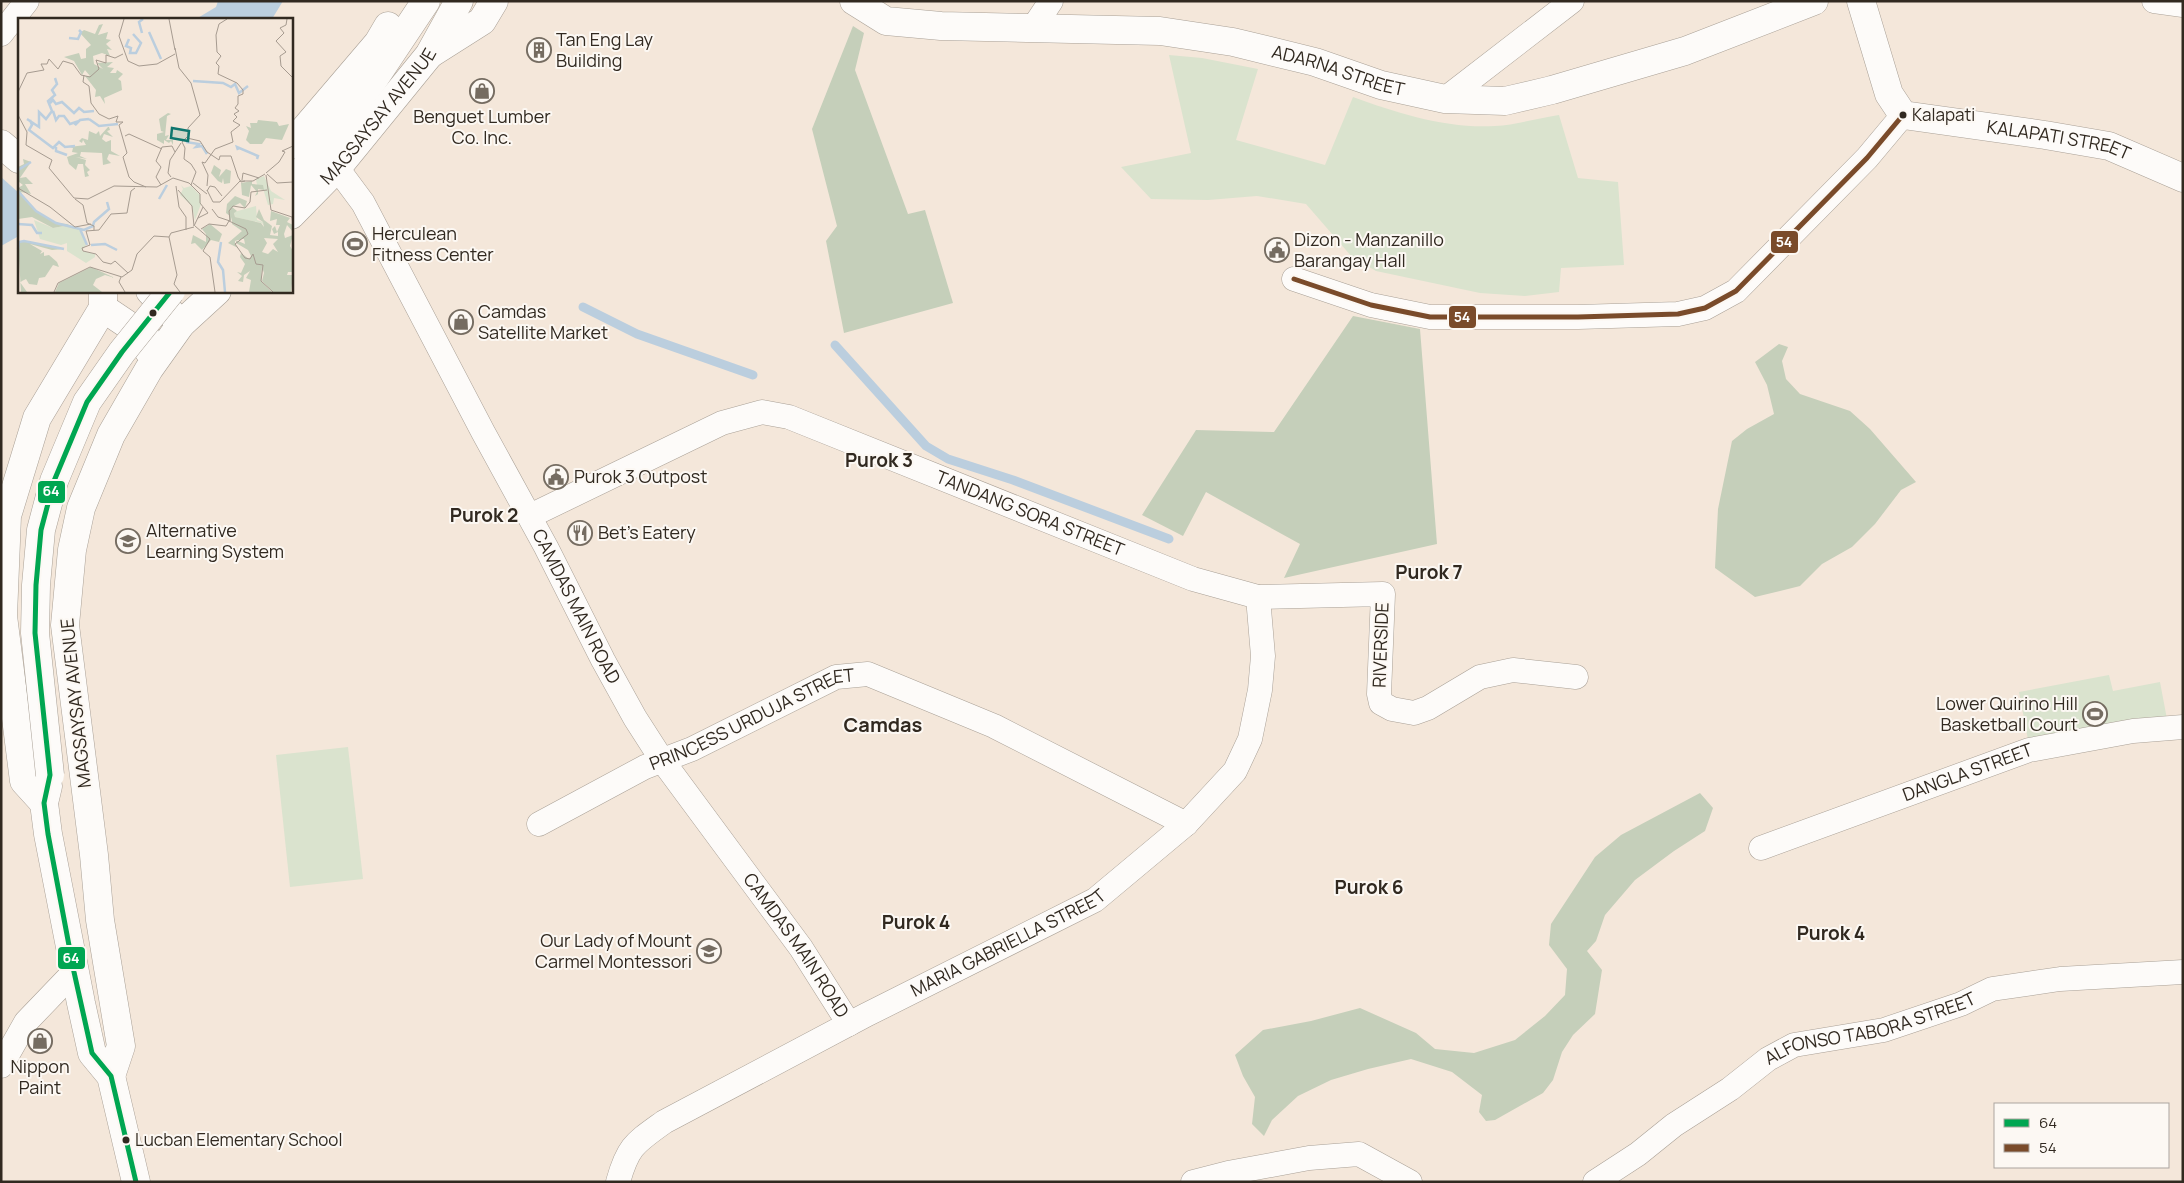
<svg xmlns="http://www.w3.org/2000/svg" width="2184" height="1183" viewBox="0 0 2184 1183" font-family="Manrope,sans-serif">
  <rect width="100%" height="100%" fill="#f4e7da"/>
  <!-- green -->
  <g fill="#dae3ce">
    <path d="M 1169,55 L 1202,58 L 1258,69 L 1236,140 L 1325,165 L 1353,97 C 1397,113 1447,129 1495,126 C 1516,125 1538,118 1559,115 L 1578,178 L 1618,182 L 1624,265 L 1561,268 L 1559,292 L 1525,296 L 1480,293 L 1376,271 L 1352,257 L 1306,204 L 1257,196 L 1208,200 L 1151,199 L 1121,167 L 1191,153 Z"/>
    <polygon points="2109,675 2113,691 2160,682 2170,735 2032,761 2019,692"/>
    <polygon points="348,747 363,879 290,887 276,755"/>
  </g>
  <!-- forest -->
  <g fill="#c5cfba">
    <polygon points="853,26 864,33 855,70 908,214 925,210 953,303 844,333 826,241 837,226 812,129"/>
    <polygon points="1353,316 1420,329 1437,544 1284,578 1300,544 1206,492 1183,536 1142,515 1196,430 1274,432"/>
    <polygon points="1779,344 1788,347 1782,361 1786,379 1800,394 1850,411 1870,429 1916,482 1901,490 1875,524 1852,547 1822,564 1800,586 1755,597 1715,568 1718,509 1732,441 1747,429 1774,414 1767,385 1755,362"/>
    <polygon points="1700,793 1713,808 1705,831 1674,851 1635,880 1605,915 1596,941 1587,951 1602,970 1595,1014 1573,1035 1562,1052 1553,1080 1543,1093 1495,1120 1486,1121 1479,1112 1482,1095 1452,1072 1411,1059 1368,1069 1331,1080 1298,1096 1272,1120 1264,1136 1252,1124 1255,1097 1243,1076 1235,1055 1263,1030 1311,1021 1360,1008 1416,1033 1435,1049 1474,1053 1515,1040 1545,1016 1565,995 1567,969 1549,945 1551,924 1595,857 1621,835"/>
  </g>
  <!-- water -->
  <g fill="#bbcede">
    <polygon points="218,1 283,1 272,19 196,19 216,7"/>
    <polygon points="19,143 19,236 1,246 1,159"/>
  </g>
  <!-- pier -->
  <polygon fill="#f4e7da" points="19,141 19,193 1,177 1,156"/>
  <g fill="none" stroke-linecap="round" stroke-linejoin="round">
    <!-- stream -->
    <g stroke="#bbcede" stroke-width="9">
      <polyline points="583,307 637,334 753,375"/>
      <polyline points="835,345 926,446 948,459 1013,480 1169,539"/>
    </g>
    <defs>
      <g id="minor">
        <polyline points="2154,1 2183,5"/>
        <polyline points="1033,28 1051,1"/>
        <polyline points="1,34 27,1"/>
        <polyline points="1445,99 1572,1"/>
        <path id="s1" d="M 337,168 L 363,203 L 483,432 L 546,547 L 603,660 L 635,718 L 662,760 L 801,948 L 849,1024"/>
        <polyline points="1294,279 1371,305 1430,317 1578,317 1678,314 1705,308 1736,291 1867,158 1903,115"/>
        <path id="s2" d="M 530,516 L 722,423 L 762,412 L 789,417 L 1193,579 L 1258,597 L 1383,594 L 1379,694 L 1381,703 L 1392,709 L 1414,713 L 1428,708 L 1480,677 L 1513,670 L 1576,677"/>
        <path id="s3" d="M 539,824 L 645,767 L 692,749 L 836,677 L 868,674 L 994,726 L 1186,824"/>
        <path id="s4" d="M 1761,848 L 2029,750 L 2133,731 L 2183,727"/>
        <polyline points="1,1066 26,1022 74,972"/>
        <path id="s5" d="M 618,1182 C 628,1146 635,1143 664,1122 L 866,1015 L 1095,900 L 1186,824 L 1235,771 L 1250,739 L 1260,690 L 1263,656 L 1258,597"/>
        <polyline points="1193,1182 1228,1173 1309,1158 1359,1154 1410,1182"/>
        <path id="s6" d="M 1595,1182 L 1638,1154 L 1674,1125 L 1730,1089 L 1768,1059 L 1794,1045 L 1884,1030 L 1961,1004 L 1992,989 L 2060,979 L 2183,972"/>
      </g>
      <g id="tertiary">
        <path id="s7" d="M 854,1 L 886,21 L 941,26 L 1160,31 L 1233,42 L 1315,62 L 1381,85 L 1445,99 L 1505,101 L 1552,90 L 1685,51 L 1814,1"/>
        <path id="s8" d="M 1861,1 L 1889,94 L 1903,115 L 2045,135 L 2109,146 L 2183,178"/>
      </g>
      <g id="secondary">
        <polyline points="1,144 19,159"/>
        <polyline points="150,291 181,324"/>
      </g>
      <g id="trunk">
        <polyline points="430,54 482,21 494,1"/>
        <polyline points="291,145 378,43 388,26"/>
        <polyline points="291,186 372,82 426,1"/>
        <path id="s9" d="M 291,215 L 337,168 L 429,55 L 459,1"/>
        <polyline points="103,308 146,337 148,350"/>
        <polyline points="48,786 44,803 48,834 81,1003 92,1053 111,1076 136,1182"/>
        <polyline points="44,803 24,781 3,616 7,516 37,418 103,308 103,291"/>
        <polyline points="111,1076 121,1046 100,920 94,855 65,625 72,550 81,508 111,435 149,369 181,324 217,291"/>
      </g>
    </defs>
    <!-- minor casing -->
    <use href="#minor" stroke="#a9a096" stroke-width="25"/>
    <!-- tertiary casing -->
    <use href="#tertiary" stroke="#a9a096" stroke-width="29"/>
    <!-- secondary casing -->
    <use href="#secondary" stroke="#a9a096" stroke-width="29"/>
    <!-- trunk casing -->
    <use href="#trunk" stroke="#a9a096" stroke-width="29"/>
    <!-- minor -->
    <use href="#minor" stroke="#fdfbf9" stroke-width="24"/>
    <!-- tertiary -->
    <use href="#tertiary" stroke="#fdfbf9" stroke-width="28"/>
    <!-- secondary -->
    <use href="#secondary" stroke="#fdfbf9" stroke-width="28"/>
    <!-- trunk -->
    <use href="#trunk" stroke="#fdfbf9" stroke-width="28"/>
    <defs>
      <polyline id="trunk-bridge" points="50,775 35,633 36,585 41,530 54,481 87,402 122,352 171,291"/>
    </defs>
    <!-- trunk-bridge casing -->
    <use href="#trunk-bridge" stroke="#a9a096" stroke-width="29" stroke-linecap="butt"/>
    <!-- trunk-bridge -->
    <use href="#trunk-bridge" stroke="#fdfbf9" stroke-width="28"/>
    <defs>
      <polyline id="bus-1" points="136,1182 111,1076 92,1053 74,972 48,834 44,803 50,775 35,633 36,585 41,530 54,481 87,402 122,352 171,291"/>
      <polyline id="bus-2" points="1294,279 1371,305 1430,317 1578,317 1678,314 1705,308 1736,291 1867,158 1903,115"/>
    </defs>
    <!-- bus-1 casing -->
    <use href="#bus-1" stroke="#fcf8f3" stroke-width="9"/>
    <!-- bus-2 casing -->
    <use href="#bus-2" stroke="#fcf8f3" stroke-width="9"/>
    <!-- bus-1 -->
    <use href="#bus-1" stroke="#00a651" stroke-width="5"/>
    <!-- bus-2 -->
    <use href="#bus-2" stroke="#7a4b2a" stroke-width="5"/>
  </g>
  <!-- icons -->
  <defs>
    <symbol id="building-ring" viewBox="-11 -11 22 22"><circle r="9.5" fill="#fcf8f3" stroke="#756c61" stroke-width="1.5"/><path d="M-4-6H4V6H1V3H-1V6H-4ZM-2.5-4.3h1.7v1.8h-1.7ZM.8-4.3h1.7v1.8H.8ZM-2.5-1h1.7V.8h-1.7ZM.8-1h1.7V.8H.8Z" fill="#756c61"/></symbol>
    <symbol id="shop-ring" viewBox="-11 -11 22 22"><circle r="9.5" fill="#fcf8f3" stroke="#756c61" stroke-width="1.5"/><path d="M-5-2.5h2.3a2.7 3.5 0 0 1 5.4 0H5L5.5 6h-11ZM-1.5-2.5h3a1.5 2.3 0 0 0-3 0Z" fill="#756c61"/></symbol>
    <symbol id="stadium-ring" viewBox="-11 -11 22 22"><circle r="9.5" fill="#fcf8f3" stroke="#756c61" stroke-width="1.5"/><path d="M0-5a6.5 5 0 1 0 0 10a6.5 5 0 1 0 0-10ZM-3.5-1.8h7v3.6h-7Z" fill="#756c61"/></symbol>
    <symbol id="civic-ring" viewBox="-11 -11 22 22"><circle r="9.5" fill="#fcf8f3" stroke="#756c61" stroke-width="1.5"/><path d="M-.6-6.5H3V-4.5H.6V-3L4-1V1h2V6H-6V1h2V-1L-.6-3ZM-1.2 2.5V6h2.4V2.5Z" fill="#756c61"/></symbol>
    <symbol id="restaurant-ring" viewBox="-11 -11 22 22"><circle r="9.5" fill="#fcf8f3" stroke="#756c61" stroke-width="1.5"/><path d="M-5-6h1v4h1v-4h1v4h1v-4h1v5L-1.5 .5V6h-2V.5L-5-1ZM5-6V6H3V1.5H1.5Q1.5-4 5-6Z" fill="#756c61"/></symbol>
    <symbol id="school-ring" viewBox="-11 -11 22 22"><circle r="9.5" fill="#fcf8f3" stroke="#756c61" stroke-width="1.5"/><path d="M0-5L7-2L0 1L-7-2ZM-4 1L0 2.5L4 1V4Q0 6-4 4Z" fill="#756c61"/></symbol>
  </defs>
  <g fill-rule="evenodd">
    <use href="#building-ring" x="525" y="36" width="28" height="28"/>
    <use href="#shop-ring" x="468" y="77" width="28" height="28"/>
    <use href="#stadium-ring" x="341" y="230" width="28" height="28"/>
    <use href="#civic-ring" x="1263" y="236" width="28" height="28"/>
    <use href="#shop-ring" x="447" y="308" width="28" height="28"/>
    <use href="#civic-ring" x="542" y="463" width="28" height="28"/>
    <use href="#restaurant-ring" x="566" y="519" width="28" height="28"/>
    <use href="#school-ring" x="114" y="527" width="28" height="28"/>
    <use href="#stadium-ring" x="2081" y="700" width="28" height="28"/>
    <use href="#school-ring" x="695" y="937" width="28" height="28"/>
    <use href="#shop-ring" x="26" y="1027" width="28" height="28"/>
  </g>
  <!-- markers -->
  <g fill="#312920" stroke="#fcf8f3" stroke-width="2">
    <circle cx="1903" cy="115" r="4.5"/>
    <circle cx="153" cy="313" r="4.5"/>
    <circle cx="126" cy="1140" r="4.5"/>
  </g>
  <g text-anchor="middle" stroke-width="4" stroke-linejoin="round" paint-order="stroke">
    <!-- bus labels -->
    <g font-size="17" fill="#312920" stroke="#fcf8f3" text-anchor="start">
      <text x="1912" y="121">Kalapati</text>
      <text x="135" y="1146">Lucban Elementary School</text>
    </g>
    <!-- poi labels -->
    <g font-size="18" fill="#312920" stroke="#fcf8f3" text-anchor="start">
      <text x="556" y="46">Tan Eng Lay<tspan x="556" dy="21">Building</tspan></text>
      <text x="482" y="123" text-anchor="middle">Benguet Lumber<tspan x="482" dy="21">Co. Inc.</tspan></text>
      <text x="372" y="240">Herculean<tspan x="372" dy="21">Fitness Center</tspan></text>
      <text x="1294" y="246">Dizon - Manzanillo<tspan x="1294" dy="21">Barangay Hall</tspan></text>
      <text x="478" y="318">Camdas<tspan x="478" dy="21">Satellite Market</tspan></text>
      <text x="574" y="483">Purok 3 Outpost</text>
      <text x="146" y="537">Alternative<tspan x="146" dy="21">Learning System</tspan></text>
      <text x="598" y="539">Bet's Eatery</text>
      <text x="2078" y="710" text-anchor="end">Lower Quirino Hill<tspan x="2078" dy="21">Basketball Court</tspan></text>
      <text x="692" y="947" text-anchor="end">Our Lady of Mount<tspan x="692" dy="21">Carmel Montessori</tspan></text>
      <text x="40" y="1073" text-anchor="middle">Nippon<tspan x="40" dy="21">Paint</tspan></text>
    </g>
    <!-- street labels -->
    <g font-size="18" fill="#312920" stroke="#fcf8f3">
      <text dy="6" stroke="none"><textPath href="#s7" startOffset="495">ADARNA STREET</textPath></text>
      <text dy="6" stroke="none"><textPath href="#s9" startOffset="132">MAGSAYSAY AVENUE</textPath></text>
      <text dy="6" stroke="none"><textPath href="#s8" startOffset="280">KALAPATI STREET</textPath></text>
      <text dy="6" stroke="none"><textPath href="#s2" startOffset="542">TANDANG SORA STREET</textPath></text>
      <text dy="6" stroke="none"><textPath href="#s1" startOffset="500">CAMDAS MAIN ROAD</textPath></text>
      <text transform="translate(1381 645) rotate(-88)" y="6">RIVERSIDE</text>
      <text transform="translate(76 703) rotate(-96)" y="6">MAGSAYSAY AVENUE</text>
      <text dy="6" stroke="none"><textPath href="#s3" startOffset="238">PRINCESS URDUJA STREET</textPath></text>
      <text dy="6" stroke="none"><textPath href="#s4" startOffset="220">DANGLA STREET</textPath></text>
      <text dy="6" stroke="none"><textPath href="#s5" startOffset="466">MARIA GABRIELLA STREET</textPath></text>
      <text dy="6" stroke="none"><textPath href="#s1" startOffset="905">CAMDAS MAIN ROAD</textPath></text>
      <text dy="6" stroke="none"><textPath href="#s6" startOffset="320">ALFONSO TABORA STREET</textPath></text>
    </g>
    <!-- neighbourhood labels -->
    <g font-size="19" font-weight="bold" fill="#312920" stroke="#fcf8f3">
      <text x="879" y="467">Purok 3</text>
      <text x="484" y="522">Purok 2</text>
      <text x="1429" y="579">Purok 7</text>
      <text x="1369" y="894">Purok 6</text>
      <text x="916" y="929">Purok 4</text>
      <text x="1831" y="940">Purok 4</text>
    </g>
    <!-- quarter labels -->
    <g font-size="20" font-weight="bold" fill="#312920" stroke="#fcf8f3">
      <text x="883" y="732">Camdas</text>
    </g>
  </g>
  <!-- overview -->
  <g transform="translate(18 18)">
    <rect width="275" height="275" fill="#f4e7da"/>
    <path d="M 246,158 L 253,173 L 267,182 L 256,180 L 255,186 L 250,187 L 244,167 L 239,167 L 238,161 ZM 163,167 L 166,170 L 173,168 L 182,177 L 183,186 L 177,202 L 174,188 L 162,177 L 165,171 ZM 238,188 L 239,202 L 245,204 L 247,209 L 244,205 L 217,199 L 216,194 ZM 16,202 L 35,210 L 46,208 L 62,212 L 68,227 L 64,233 L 77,236 L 77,239 L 68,245 L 49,233 L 49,225 L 43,227 L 22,221 Z" fill="#dae3ce"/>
    <path d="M 85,6 L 80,17 L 90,14 L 88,21 L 93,22 L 88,26 L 94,32 L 89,31 L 92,38 L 84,35 L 75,38 L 76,46 L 85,51 L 79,45 L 95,44 L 89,49 L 96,50 L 92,55 L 98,55 L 99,52 L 105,56 L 100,61 L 103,63 L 104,72 L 86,80 L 87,86 L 82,78 L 77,79 L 78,72 L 67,58 L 72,58 L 67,52 L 64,57 L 56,43 L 46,39 L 61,35 L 63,41 L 68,40 L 68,31 L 73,27 L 62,15 L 66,12 L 77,16 L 81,7 ZM 150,95 L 153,96 L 149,98 L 147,118 L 151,117 L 148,122 L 155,122 L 155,127 L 153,123 L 151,125 L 146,122 L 146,126 L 139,122 L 139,116 L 146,114 L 143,113 L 141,101 ZM 240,102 L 259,104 L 261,108 L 271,106 L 264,122 L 248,120 L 244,126 L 232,126 L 228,122 L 231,113 L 228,108 L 233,110 L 232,105 L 239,105 ZM 90,109 L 91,109 L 92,112 L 89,113 L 95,119 L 86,116 L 84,121 L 88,124 L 93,122 L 93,133 L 102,138 L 91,136 L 89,141 L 93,145 L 85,147 L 84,135 L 63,134 L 62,138 L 69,141 L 58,139 L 68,142 L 67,147 L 72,152 L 69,154 L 71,158 L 67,159 L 65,146 L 60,146 L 58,152 L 51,146 L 49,139 L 60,135 L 54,134 L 55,130 L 51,129 L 68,127 L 65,122 L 64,125 L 61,123 L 64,120 L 70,122 L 71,113 L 78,116 L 81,113 L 82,118 ZM 5,141 L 13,144 L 2,160 L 8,159 L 15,166 L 7,166 L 13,176 L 3,174 L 6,180 L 18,193 L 38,205 L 49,206 L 62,212 L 46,208 L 35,210 L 14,199 L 0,201 L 0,170 L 5,167 L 1,164 L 0,169 L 0,149 L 6,146 ZM 196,147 L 203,152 L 201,159 L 208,151 L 213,153 L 212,165 L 206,166 L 205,160 L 204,165 L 200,163 L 193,155 ZM 234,163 L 234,166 L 245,167 L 246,172 L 240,171 L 240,176 L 237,178 L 239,174 L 233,167 L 231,179 L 224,177 L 223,165 ZM 217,178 L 229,183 L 227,190 L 222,185 L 214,189 L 212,192 L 214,189 L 219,193 L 225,189 L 216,195 L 217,199 L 243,205 L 246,209 L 245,204 L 238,199 L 241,191 L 246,202 L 254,208 L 252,217 L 260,218 L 260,214 L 256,216 L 254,211 L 257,208 L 259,214 L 262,207 L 258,207 L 259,201 L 252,203 L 253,193 L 272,200 L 269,204 L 275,207 L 275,214 L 269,207 L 266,216 L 267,220 L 275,217 L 272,228 L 275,233 L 275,254 L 270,254 L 269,257 L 275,257 L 273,274 L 255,274 L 244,263 L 246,255 L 244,249 L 243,263 L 254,274 L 231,274 L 233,262 L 228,260 L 232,253 L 226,257 L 225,264 L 220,263 L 224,258 L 219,254 L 223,255 L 227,246 L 222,239 L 223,235 L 231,241 L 233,238 L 230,232 L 218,225 L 218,223 L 220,223 L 227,226 L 226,221 L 223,221 L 223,222 L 220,222 L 217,223 L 217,226 L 220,230 L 210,225 L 224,213 L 214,206 L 214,199 L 213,203 L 211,202 L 212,198 L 208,195 L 209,186 ZM 246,220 L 260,221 L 255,226 L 260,234 L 255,231 L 250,236 L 244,234 L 249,225 ZM 192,206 L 204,216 L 201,224 L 193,222 L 184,232 L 177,225 L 173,226 L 175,217 L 188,224 L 188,216 L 184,211 ZM 6,223 L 46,231 L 34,232 L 12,226 L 24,233 L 22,236 L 26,234 L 26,238 L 31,237 L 39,244 L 41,249 L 35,247 L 27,259 L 21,260 L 19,267 L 11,266 L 8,261 L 2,264 L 9,274 L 3,274 L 0,224 ZM 73,249 L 97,260 L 87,257 L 78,261 L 75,267 L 84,274 L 37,274 L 41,265 Z" fill="#c5cfba" fill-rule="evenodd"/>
    <path fill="none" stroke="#bbcede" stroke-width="2.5" d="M 131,14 L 143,41M 124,15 L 121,4 L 125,1M 51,20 L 60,21 L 63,14 L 61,12M 111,21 L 108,28 L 113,30 L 112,35 L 118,35 L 123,25 L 115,16M 175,63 L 205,65 L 213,69 L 217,66 L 221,75 L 230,68M 32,85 L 35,82 L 38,86 L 44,84 L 56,95 L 61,90 L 66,94 L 76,93M 35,93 L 38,102 L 41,98 L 46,98 L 52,106 L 58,104 L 57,107 L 62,102 L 71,101M 9,101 L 21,109 L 21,94 L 28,101 L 34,93 L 30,83 L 37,77 L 34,72 L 39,66 L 37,60M 71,101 L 81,108 L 100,106M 12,102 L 14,107 L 11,112 L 35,130 L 41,124 L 47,129 L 57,128M 168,124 L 181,126 L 178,129 L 184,128 L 189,136M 38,129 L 38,133 L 49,137M 220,132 L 219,129 L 240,138 L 239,141M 0,152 L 13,144M 0,173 L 18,193 L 38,205 L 66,212 L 75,208 L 76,204 L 91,191 L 89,184M 141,181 L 149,167M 0,206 L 14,207 L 19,215 L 24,215M 62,211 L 69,227M 203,224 L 200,244 L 205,252 L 207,274M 73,227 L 87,226 L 99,232M 0,231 L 1,224 L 6,223 L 46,231"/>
    <path fill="none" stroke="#a69b90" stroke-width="1" d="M 106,1 L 101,18 L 110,43 L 121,48 L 139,46 L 157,36M 151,1 L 157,32M 209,1 L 201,6 L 198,17 L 199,34 L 203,38 L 198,45 L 201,48 L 200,56 L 219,65 L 225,72 L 225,76 L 220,78 L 220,86 L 217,90 L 221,93 L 216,96 L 219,99 L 215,103 L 222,107 L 213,114M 269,1 L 268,7 L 262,10 L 266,15 L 258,23 L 268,34 L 262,38 L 263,48 L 275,60M 157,30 L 161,50 L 173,65 L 182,97 L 170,110 L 170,118 L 164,124 L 167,130 L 166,141 L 173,146M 66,57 L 65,64 L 71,68 L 73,85 L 81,96 L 91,101 L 100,98 L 98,104 L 105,104 L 101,107 L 109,135 L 105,139 L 111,159 L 116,164 L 128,169M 0,74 L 9,55 L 26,52 L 23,46 L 29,46 L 31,41 L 40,51 L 45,43 L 55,46 L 63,57 L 72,59 L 81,51 L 78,42 L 88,45 L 88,37 L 97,40 L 105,36M 0,97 L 9,114 L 8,127 L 34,142 L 31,150 L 56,180 L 70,181 L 96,168 L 139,169 L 155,160 L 171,165 L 182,176 L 182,185 L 190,195 L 180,200M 107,118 L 111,116 L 144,131M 169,120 L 182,123 L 189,134 L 201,142 L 202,138 L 213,138 L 220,159 L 223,164 L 227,163M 144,129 L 154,128 L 157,134M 184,144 L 187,145 L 197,131 L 215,124 L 213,114M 184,144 L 190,157 L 189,168M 248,155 L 261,144 L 267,134 L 264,133 L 275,128M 249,156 L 259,165 L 275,164M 248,157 L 253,192 L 274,199 L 275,207M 153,159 L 150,155 L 152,142 L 163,125M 224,162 L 225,155 L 241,160M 175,165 L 189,176M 143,167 L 138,159 L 143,149 L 138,143 L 144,129M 173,167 L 178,154 L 173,146M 158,168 L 161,189 L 168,199 L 168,212M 0,170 L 32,189 L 57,209 L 73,206M 160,172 L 174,188 L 176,208M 189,172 L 195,184 L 202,184 L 222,163 L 235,163 L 247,156M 189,173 L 192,168 L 197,169 L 204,178M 57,181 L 65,187 L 69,205 L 76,208 L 76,212M 194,191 L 200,199 L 212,203M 211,203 L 228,211 L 230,216 L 217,226 L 227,240 L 232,241 L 235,236 L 238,246 L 245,247 L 243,263 L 255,274M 212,203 L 211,193 L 215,188 L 227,190 L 232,184 L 233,174 L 249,172M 176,208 L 185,189M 177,208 L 192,221 L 185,233 L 192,239 L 197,274M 183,211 L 191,206 L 208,208 L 211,203M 151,219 L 159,257 L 156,266 L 162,274M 110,255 L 97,243 L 93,246 L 85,244 L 78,236 L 65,233 L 64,230 L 72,227 L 68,213 L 81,212 L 93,196 L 109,195 L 113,173 L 117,170M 103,259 L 101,264 L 107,274M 36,274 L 40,265 L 72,249 L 104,259 L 114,252 L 119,236 L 136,218 L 151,219 L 153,215 L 176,209"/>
    <path fill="#0f766e" fill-opacity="0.15" stroke="#0f766e" stroke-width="2.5" d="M 154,110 L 171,113 L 170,123 L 153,120 Z"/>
    <rect width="275" height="275" fill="none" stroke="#312920" stroke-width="2.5"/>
  </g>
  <g stroke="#fcf8f3" stroke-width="2">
    <rect x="1770" y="230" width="29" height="24" rx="5" fill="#7a4b2a"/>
    <rect x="1448" y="305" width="29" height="24" rx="5" fill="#7a4b2a"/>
    <rect x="37" y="480" width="29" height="24" rx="5" fill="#00a651"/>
    <rect x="57" y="946" width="29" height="24" rx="5" fill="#00a651"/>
  </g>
  <g font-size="14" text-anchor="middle" font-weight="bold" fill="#fff">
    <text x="1784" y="247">54</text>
    <text x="1462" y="322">54</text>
    <text x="51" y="496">64</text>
    <text x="71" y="963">64</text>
  </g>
  <!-- border -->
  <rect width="2184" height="1183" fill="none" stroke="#312920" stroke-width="5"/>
  <!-- legend -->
  <rect x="1994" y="1103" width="175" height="65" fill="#fcf8f3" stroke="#aba59f"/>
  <rect x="2004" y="1119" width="25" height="8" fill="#00a651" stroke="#aba59f"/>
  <text x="2039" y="1128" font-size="15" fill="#312920">64</text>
  <rect x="2004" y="1144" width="25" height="8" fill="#7a4b2a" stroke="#aba59f"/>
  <text x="2039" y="1153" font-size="15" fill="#312920">54</text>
</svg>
